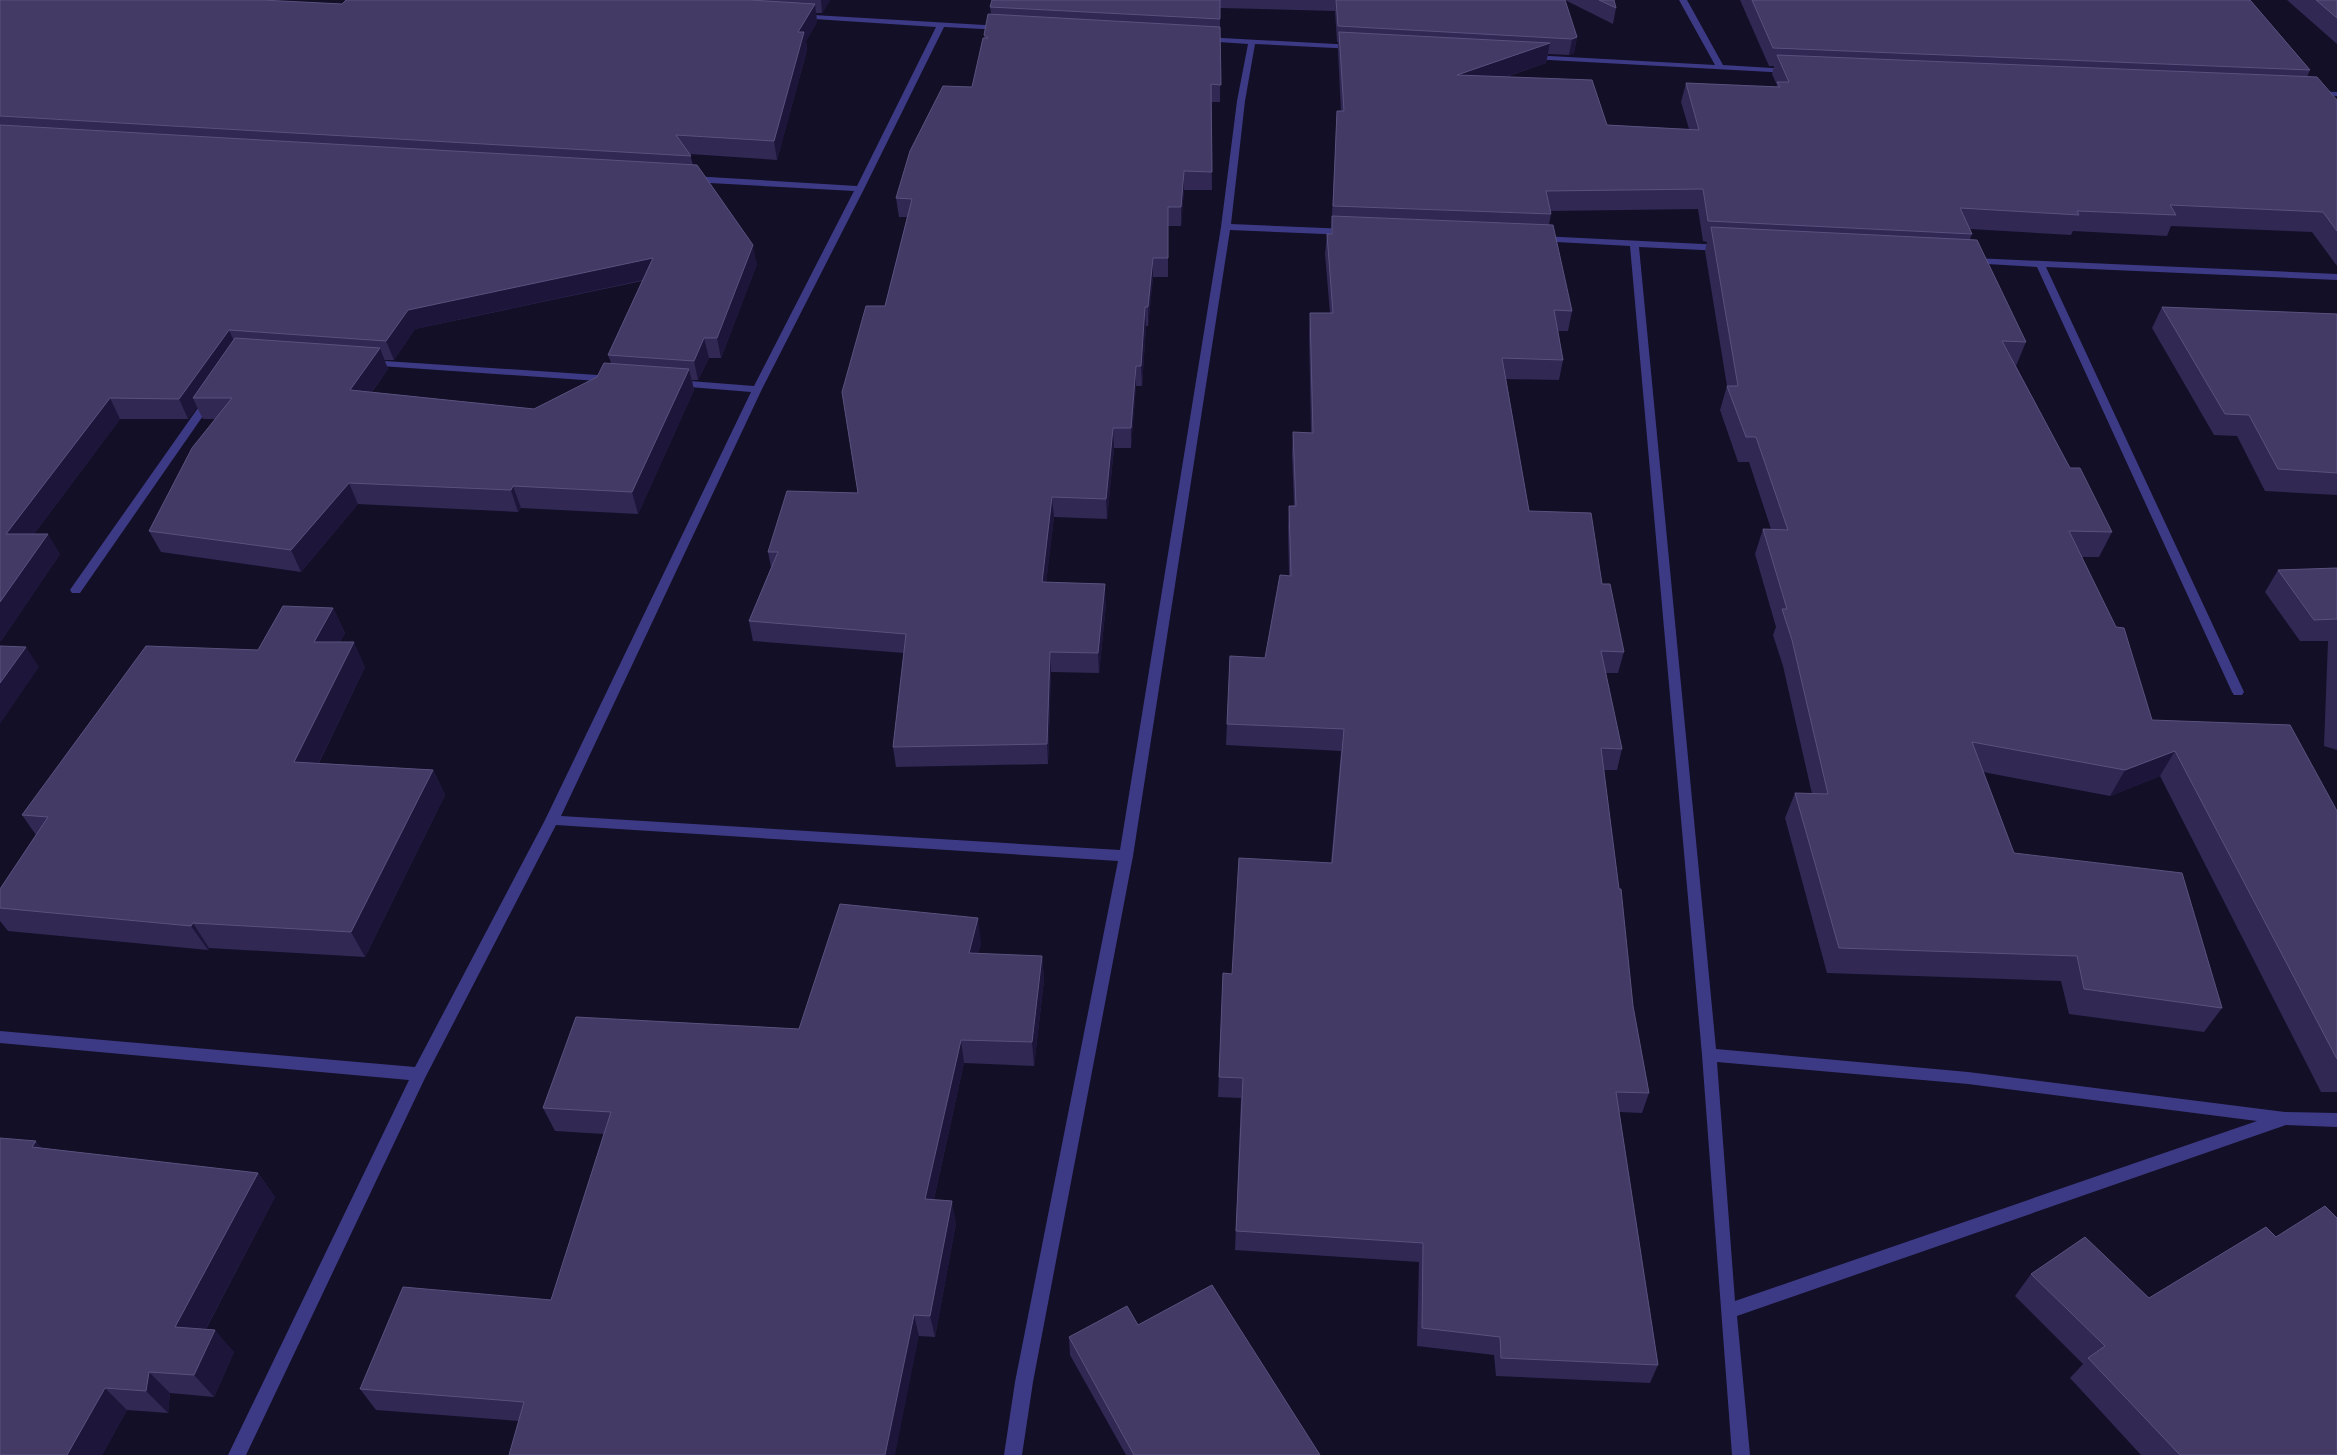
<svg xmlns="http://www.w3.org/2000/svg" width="2337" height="1455" viewBox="0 0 2337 1455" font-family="'DM Sans',sans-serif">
  <rect width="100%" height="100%" fill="#130f26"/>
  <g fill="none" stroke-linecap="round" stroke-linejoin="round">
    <!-- street -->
    <g fill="#3d3a85" fill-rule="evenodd">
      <polygon points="1679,0 1687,0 1723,65 1788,69 1792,71 1788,73 1531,59 1527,57 1531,55 1715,65"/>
      <polygon points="796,14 1002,26 1006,28 1002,30 944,27 864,189 762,389 561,816 1120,850 1221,227 1237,101 1248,44 1204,41 1200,39 1204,37 1354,45 1358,47 1354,49 1255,44 1245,101 1231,224 1348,229 1353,232 1348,235 1230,230 1133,856 1033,1382 1022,1455 1004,1455 1015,1382 1118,861 556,825 425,1078 246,1455 228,1455 409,1080 0,1043 0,1031 415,1067 545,820 751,392 677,386 672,383 677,380 754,386 854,191 692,182 688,179 692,176 857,186 936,27 799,18 796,18"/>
      <polygon points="2312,91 2337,92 2337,96 2315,95 2311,93"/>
      <path d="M 1541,236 L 1723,245 L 1728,248 L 1723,251 L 1639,247 L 1716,1049 L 1968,1072 L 2285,1112 L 2337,1113 L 2337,1127 L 2286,1125 L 1737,1316 L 1750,1455 L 1732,1455 L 1702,1055 L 1630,246 L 1538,241 L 1536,239 ZM 1717,1062 L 1968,1084 L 2257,1121 L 1735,1301 Z"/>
      <polygon points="1973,258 2337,274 2337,280 2046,267 2244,692 2242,695 2234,695 2232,692 2037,267 1970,263 1970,259"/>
      <polygon points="370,360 612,376 617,379 612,382 366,365 366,361"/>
      <polygon points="209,397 214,400 80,593 72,593 70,590 72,587 205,398"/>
    </g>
  </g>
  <!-- wall -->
  <g fill="#312854" fill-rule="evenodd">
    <path d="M 0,0 L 342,4 L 346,0 L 830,0 L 822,13 L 816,13 L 817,22 L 806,41 L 807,50 L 777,160 L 690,154 L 693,165 L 757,264 L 721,358 L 709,358 L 698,380 L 692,380 L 694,390 L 638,514 L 521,508 L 518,512 L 358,504 L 301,572 L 161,552 L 149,531 L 216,419 L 203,419 L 197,407 L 188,419 L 120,419 L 34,534 L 60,554 L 1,641 L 0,641 ZM 642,281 L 608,355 L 611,363 L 597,377 L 534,409 L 372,392 L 388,369 L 384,360 L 394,360 L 415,329 Z"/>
    <polygon points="992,0 1614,0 1616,8 1613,24 1565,0 1577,37 1574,53 1569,55 1548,54 1546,63 1506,77 1607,125 1689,129 1681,102 1686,83 1776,87 1777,85 1772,74 1774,66 1769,66 1740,0 2250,0 2310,70 2307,77 2337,100 2337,266 2312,232 2171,226 2167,236 2073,231 2071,235 1970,229 1972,234 1970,239 2026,342 2016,366 2070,468 2112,532 2099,557 2082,557 2152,720 2337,811 2337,1092 2321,1092 2160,776 2110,796 1983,772 2014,853 2222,1008 2204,1032 2069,1014 2061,981 1827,973 1785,818 1795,793 1812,794 1783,666 1773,635 1776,627 1755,554 1763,529 1771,529 1749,462 1738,462 1720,410 1727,386 1705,251 1707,242 1703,241 1698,209 1550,211 1551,214 1549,225 1572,311 1568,331 1558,331 1563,360 1559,380 1506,379 1529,511 1602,584 1624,652 1618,673 1606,673 1622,749 1617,770 1604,770 1633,1006 1649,1093 1642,1113 1619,1112 1658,1365 1650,1383 1496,1376 1494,1355 1417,1346 1419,1262 1235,1250 1241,1098 1218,1097 1223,973 1232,974 1331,863 1341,751 1226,745 1230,656 1265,658 1289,576 1288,527 1289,506 1294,506 1292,453 1293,432 1311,433 1309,333 1310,313 1330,313 1325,254 1327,234 1331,234 1337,111 1341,111 1338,51 1338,42 1337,42 1335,11 1220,8 1220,102 1211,102 1212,190 1184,190 1181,226 1168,226 1168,277 1153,277 1148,326 1146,326 1142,386 1136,386 1131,448 1114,448 1107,519 1054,517 1046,582 1106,604 1099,673 1051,672 1048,764 896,767 893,747 904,653 753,641 749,621 771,567 768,552 858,493 885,306 907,217 899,217 896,198 972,87 984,38 984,35 991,14 990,7"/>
    <polygon points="2287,0 2337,0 2337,44"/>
    <polygon points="2162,307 2337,314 2337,495 2265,491 2237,436 2214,435 2152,328"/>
    <polygon points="2337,568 2337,750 2324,746 2328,641 2300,641 2265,592 2278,570"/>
    <polygon points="333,608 345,633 340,642 365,667 319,763 433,770 445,795 365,957 209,948 208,950 8,931 0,921 0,889 36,835 22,815 258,650"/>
    <polygon points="981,943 978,954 1042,956 1044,980 1034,1066 964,1063 934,1199 956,1223 935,1337 919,1336 519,1421 376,1410 360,1389 551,1300 604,1134 555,1131 543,1108 799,1029"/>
    <polygon points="42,1148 258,1173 275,1197 206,1329 234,1352 214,1397 170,1393 168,1413 127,1410 102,1455 0,1455"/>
    <polygon points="2031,1274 2149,1298 2337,1455 2141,1455 2070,1378 2083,1364 2015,1296"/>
    <polygon points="1069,1337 1320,1455 1126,1455 1070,1355"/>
  </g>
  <!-- shaded-wall -->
  <g fill="#1d163a">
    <polygon points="821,0 830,0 822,13"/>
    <polygon points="815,4 817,22 806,41 807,50 777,160 774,141 798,32"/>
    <polygon points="1577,37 1574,53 1569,55 1572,39"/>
    <polygon points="1550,43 1546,63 1454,94 1457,75"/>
    <polygon points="1184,171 1184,190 1181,226 1181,207"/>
    <polygon points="753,245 757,264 721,358 717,338"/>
    <polygon points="653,258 657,277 415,329 394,360 386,341 408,310"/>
    <polygon points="1153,258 1153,277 1148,326 1148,307"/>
    <polygon points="1145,307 1146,326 1142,386 1141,366"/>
    <polygon points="229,330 238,350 193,398 197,407 188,419 179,399"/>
    <polygon points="704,338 709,358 698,380 694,361"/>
    <polygon points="380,348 388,369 358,411 350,390"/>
    <polygon points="1136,366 1136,386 1131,448 1131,428"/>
    <polygon points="689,369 694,390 638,514 632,492"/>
    <polygon points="110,398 120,419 19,554 6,534"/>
    <polygon points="1113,428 1114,448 1107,519 1106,499"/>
    <polygon points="349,483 358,504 301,572 291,550"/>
    <polygon points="513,486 521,508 518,512 511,490"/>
    <polygon points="1052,497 1054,517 1044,602 1042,582"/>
    <polygon points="48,534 60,554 1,641 0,641 0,602"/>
    <polygon points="1105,584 1106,604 1099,673 1098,653"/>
    <polygon points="333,608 345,633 327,667 314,642"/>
    <polygon points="354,642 365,667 307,787 294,762"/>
    <polygon points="26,647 39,667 0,724 0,683"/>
    <polygon points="1050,652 1051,672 1048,764 1047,744"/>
    <polygon points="2175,751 2160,776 2110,796 2125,770"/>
    <polygon points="433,770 445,795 365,957 351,932"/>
    <polygon points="978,918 981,943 972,977 969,953"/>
    <polygon points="193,923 209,948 208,950 191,926"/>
    <polygon points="1042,956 1044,980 1034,1066 1032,1042"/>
    <polygon points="961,1040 964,1063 929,1221 925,1199"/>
    <polygon points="36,1141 57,1165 32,1147"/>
    <polygon points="258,1173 275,1197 195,1349 175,1327"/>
    <polygon points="952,1201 956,1223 935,1337 930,1316"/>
    <polygon points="914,1315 919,1336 895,1455 885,1455"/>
    <polygon points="215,1330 234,1352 214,1397 194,1375"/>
    <polygon points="149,1372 170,1393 168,1413 146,1391"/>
    <polygon points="105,1388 127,1410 102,1455 67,1455"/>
  </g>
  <!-- building -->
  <g fill="#433a66" stroke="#5a527e">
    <polygon points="0,0 262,0 342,4 346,0 750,0 815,4 798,32 804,32 774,141 676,135 691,156 0,116"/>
    <polygon points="992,0 1220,0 1220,19 990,7"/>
    <polygon points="1336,0 1565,0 1577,37 1572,39 1338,26"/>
    <polygon points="1599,0 1614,0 1616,8"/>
    <polygon points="1752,0 2250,0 2310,70 1773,48"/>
    <polygon points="2316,0 2337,0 2337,18"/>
    <polygon points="988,14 1220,27 1221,85 1211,84 1212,172 1184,171 1181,207 1168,207 1168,258 1153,258 1148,307 1145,307 1141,366 1136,366 1131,428 1113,428 1106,499 1052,497 1042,582 1105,584 1098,653 1050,652 1047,744 893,747 906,634 749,621 778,552 768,552 787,491 858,493 842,392 866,306 885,306 912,199 896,198 910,151 943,86 972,87 983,38 988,38 984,35"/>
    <polygon points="1339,32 1550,43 1457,75 1592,80 1607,125 1699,130 1686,83 1780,87 1777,82 1789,82 1777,55 2317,77 2337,100 2337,231 2323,212 2170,205 2176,215 2077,211 2079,215 1960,208 1972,234 1708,221 1703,189 1546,191 1551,214 1333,206 1337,111 1344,111"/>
    <polygon points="0,125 697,165 753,245 717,338 704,338 694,361 608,355 653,258 408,310 386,341 229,330 179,399 110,398 6,534 48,534 0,602"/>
    <polygon points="1332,216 1553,225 1572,311 1554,310 1563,360 1502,358 1529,511 1591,513 1602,584 1610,584 1624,652 1601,651 1622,749 1601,748 1619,889 1621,889 1633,1006 1649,1093 1616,1092 1658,1365 1501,1358 1500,1337 1422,1328 1423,1243 1236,1231 1243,1078 1219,1077 1223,973 1232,974 1239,858 1332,863 1344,729 1227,724 1230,656 1265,658 1280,575 1291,576 1289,506 1296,506 1293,432 1313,433 1310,313 1333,313 1327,234 1332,234"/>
    <polygon points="1711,227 1977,240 2026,342 2002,341 2070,468 2080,468 2112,532 2069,531 2116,627 2124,628 2152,720 2290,725 2337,811 2337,1059 2175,751 2125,770 1972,742 2014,853 2182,873 2222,1008 2084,989 2077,956 1839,948 1795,793 1828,794 1792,640 1782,609 1787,609 1763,529 1788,530 1756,437 1746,437 1727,386 1738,386"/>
    <polygon points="2162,307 2337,314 2337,473 2278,469 2249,415 2225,414"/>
    <polygon points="235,338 380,348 350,390 534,409 597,377 604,363 689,369 632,492 513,486 511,490 349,483 291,550 149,531 192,448 232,398 193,398"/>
    <polygon points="2337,568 2337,619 2314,620 2278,570"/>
    <polygon points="283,606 333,608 314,642 354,642 294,762 433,770 351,932 193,923 191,926 0,908 0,889 48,817 22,815 146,646 258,650"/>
    <polygon points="0,646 26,647 0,683"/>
    <polygon points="840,904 978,918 969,953 1042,956 1032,1042 961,1040 925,1199 952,1201 930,1316 914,1315 885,1455 509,1455 524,1402 360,1389 403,1287 551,1300 611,1112 543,1108 576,1017 799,1029"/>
    <polygon points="0,1138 36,1141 32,1147 258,1173 175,1327 215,1330 194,1375 149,1372 146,1391 105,1388 67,1455 0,1455"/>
    <polygon points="2325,1206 2337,1218 2337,1455 2180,1455 2088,1358 2105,1346 2031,1274 2085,1237 2149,1298 2266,1227 2276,1237"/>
    <polygon points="1212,1285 1320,1455 1134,1455 1069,1337 1127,1306 1138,1325"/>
  </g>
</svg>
